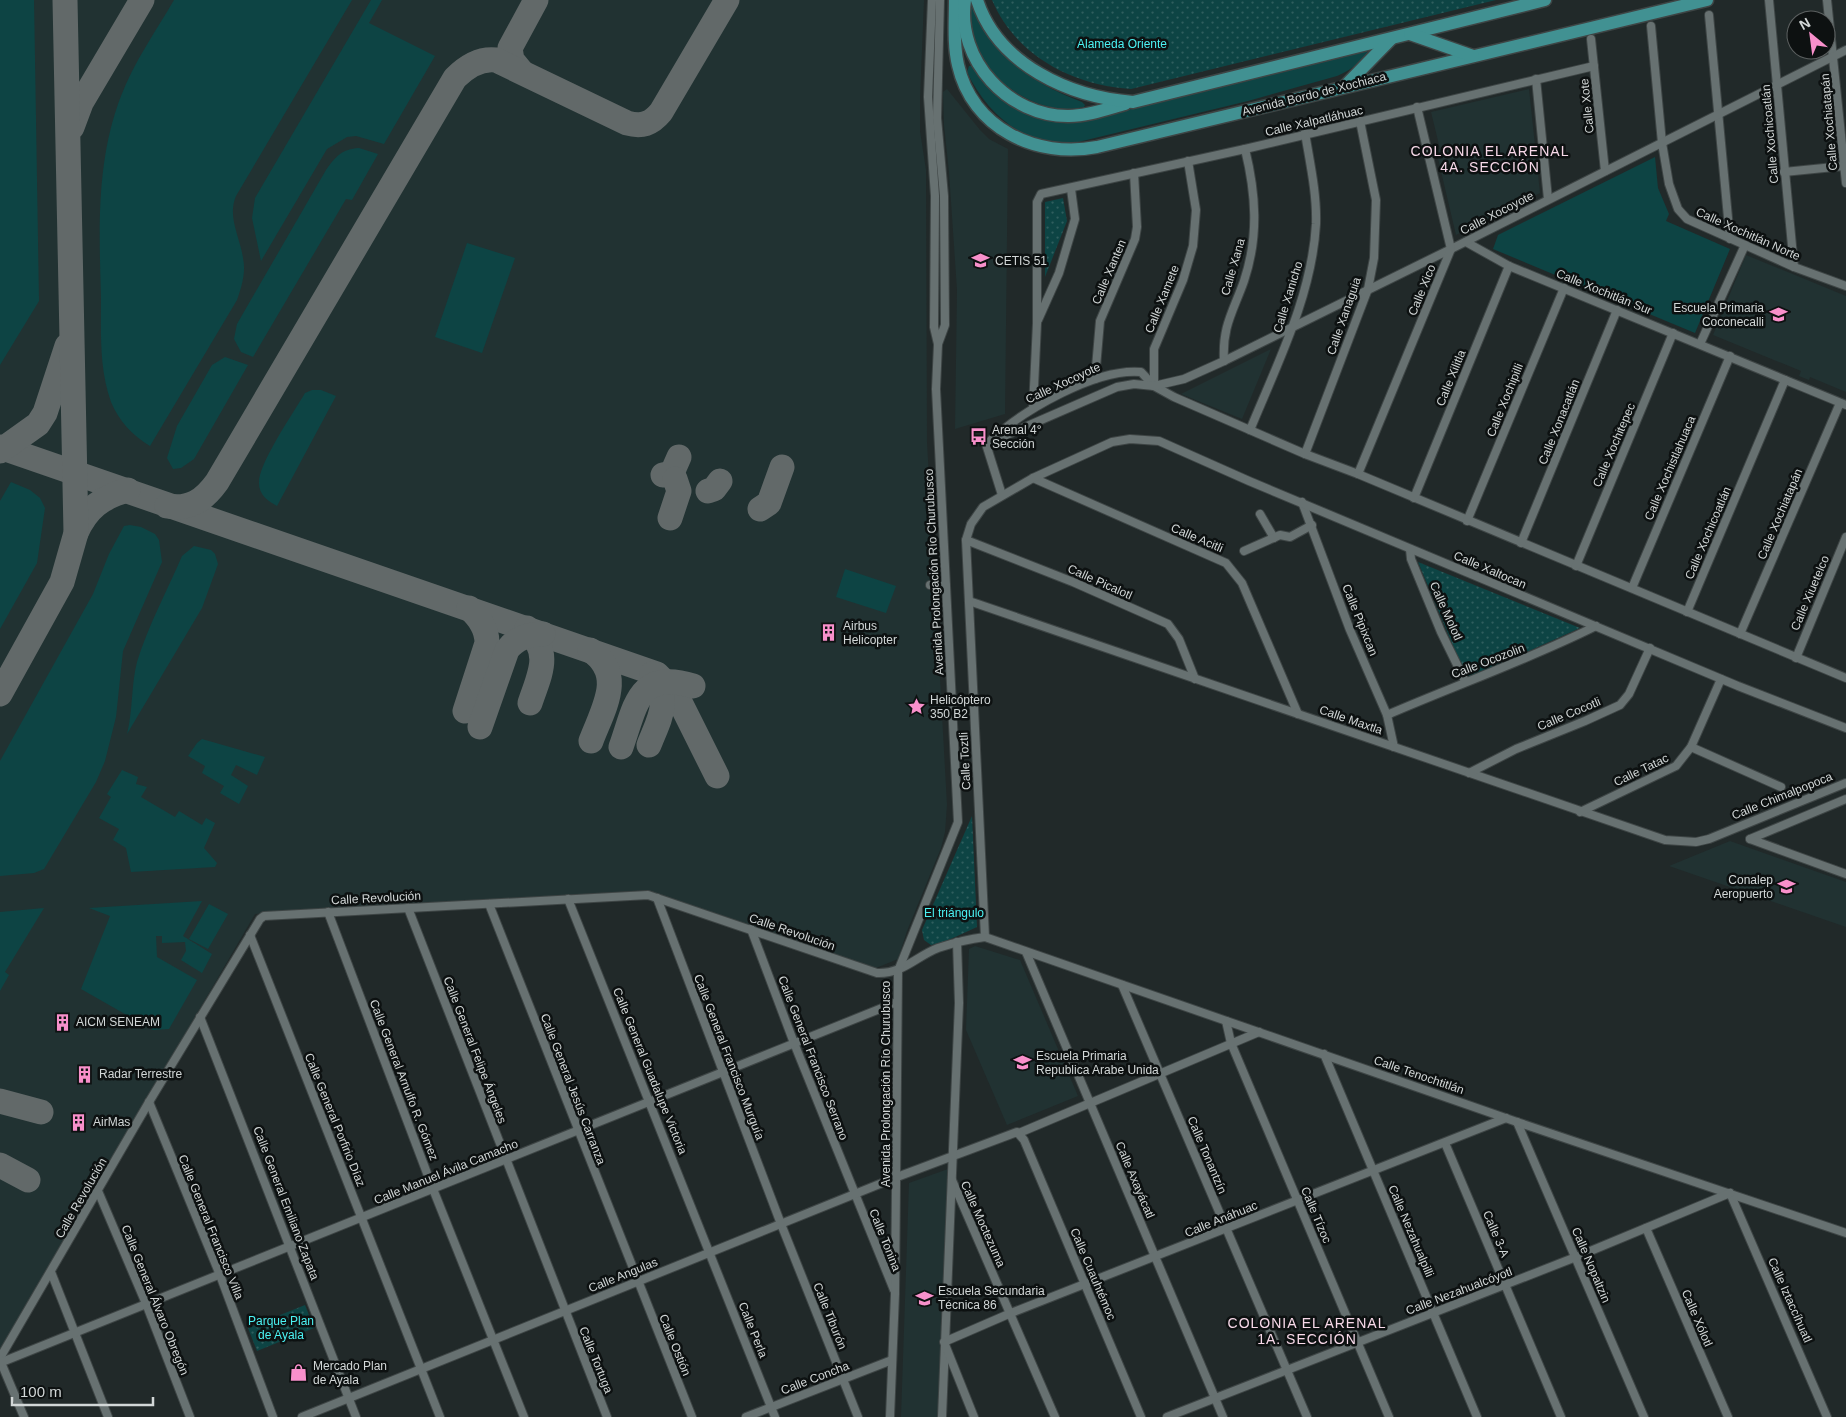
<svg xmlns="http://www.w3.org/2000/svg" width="1846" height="1417" viewBox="0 0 1846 1417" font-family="Helvetica,sans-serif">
  <defs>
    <pattern id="park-dots" width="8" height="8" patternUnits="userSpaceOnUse" patternTransform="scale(1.25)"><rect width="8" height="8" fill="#0d4444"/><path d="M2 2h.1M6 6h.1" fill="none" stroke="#2f5e5e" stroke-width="1.8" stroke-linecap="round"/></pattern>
  </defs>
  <rect width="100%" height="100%" fill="#212929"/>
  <!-- built -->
  <g fill="#213232">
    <polygon points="0,0 924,0 920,99 920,131 926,170 927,442 947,805 945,832 941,848 907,931 898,959 876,968 647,890 255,914 0,1352"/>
    <polygon points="947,89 980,130 989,139 1008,149 1005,414 955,429 957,290 949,172 944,125 943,92"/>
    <polygon points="1529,89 1540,193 1456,235 1436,150 1440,149 1431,112"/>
    <polygon points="1746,255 1846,296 1846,392 1810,377 1809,380 1799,376 1801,371 1713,335"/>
    <polygon points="1271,349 1242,419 1181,394"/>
    <polygon points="1730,841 1846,882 1846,927 1669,866"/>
    <polygon points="975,946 1020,960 1078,1096 1007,1125 966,1030 969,949"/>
    <polygon points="948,1169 940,1417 901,1417 909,1183"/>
  </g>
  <!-- green -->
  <g fill="#0d4444">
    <polygon points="0,0 34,0 39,301 0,365"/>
    <path d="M 174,0 L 352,0 L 236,196 C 227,217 240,237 243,258 C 246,272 242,286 237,300 L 150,446 C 133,436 119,421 111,402 C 99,368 101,333 101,297 C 99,229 96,161 121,96 C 134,62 156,31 174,0 Z"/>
    <polygon points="371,0 382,0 369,23 435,56 384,144 356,136 347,137 327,149 261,261 252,218 255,198"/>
    <path d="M 969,7 L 972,8 C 1004,60 1025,80 1082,102 L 1085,105 L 1084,107 C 1046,116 1005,92 984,62 C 981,57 975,51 974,46 C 971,34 970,20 969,7 Z"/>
    <path d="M 1366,50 L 1368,53 C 1360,63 1349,71 1337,76 L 1248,101 L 1070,144 C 1022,144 987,114 967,72 L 969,66 L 973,66 L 996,94 L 1011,106 L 1028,114 L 1087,120 Z"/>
    <path d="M 359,148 L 378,154 L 352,200 L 346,199 L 253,357 L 241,352 L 234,339 L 237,324 L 326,170 C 336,156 342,149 359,148 Z"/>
    <polygon points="1655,157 1658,188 1669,214 1666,221 1730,249 1695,333 1493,249 1498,235"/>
    <polygon points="467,243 515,258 482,353 435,337"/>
    <polygon points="225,357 248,365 194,459 181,468 173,469 167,458 177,426 212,365"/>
    <path d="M 312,390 L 321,390 L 336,396 L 277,506 C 268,501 259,495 259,483 C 258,464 294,412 305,393 Z"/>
    <polygon points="11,482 30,490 40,498 45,508 37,563 0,629 0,501"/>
    <polygon points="130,525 141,527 155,534 159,540 162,562 123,651 116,717 105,761 96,782 44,869 34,873 0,876 0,761 93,594 109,554 124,526"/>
    <path d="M 194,546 L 211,550 L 215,554 L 218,564 L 202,608 L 127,734 C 133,710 131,685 137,662 C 148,626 167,591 182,556 Z"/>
    <polygon points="845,569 896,586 886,613 836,597"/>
    <polygon points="202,739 265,757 257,775 236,765 231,775 248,786 239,804 220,793 224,786 202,773 205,766 188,756 197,743"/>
    <polygon points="122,770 138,777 136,784 147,787 141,797 175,817 179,811 202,825 206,818 215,823 204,848 217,863 215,867 131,872 126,848 113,840 119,829 99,818 111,797 107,794"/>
    <polygon points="202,901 183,936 212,954 202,973 181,960 186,951 185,942 162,943 162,936 156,936 157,957 197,980 169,1029 153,1030 81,989 110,916 89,908"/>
    <polygon points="209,904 228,914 208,949 189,939"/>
    <polygon points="44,908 5,972 9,975 0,991 0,912"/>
  </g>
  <!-- park -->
  <g fill="url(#park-dots)">
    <path d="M 992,0 L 1496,0 L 1131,89 C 1072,85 1016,56 992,0 Z"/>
    <polygon points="1063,198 1067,221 1045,277 1045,202"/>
    <polygon points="1418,562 1580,628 1467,679"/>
    <polygon points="972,816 977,927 942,943 931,945 924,940 922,930"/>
    <polygon points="305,1305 314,1328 257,1351 248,1328"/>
  </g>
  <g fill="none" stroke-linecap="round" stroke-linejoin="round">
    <!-- taxiway -->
    <g stroke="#626969" stroke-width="25">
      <polyline points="521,71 512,60 510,48 536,0"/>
      <polyline points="72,127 81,103 142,0"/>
      <polyline points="0,447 657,674 675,692 717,776"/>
      <polyline points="0,451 38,424 45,413 67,346"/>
      <polyline points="663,475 672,473 679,457"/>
      <polyline points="708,491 714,489 720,481"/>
      <path d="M 167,506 C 190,510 204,500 217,482 L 455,78 C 466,67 480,58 496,60 L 627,123 C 642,127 651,124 661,112 L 727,0"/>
      <polyline points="760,509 769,503 782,467"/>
      <polyline points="670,518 679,491 675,479"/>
      <path d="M 76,533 C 87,508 102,497 128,490"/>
      <path d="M 527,628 C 552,654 540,673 530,703"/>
      <path d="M 590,650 C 626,674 603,709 591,741"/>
      <polyline points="0,694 62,582 76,533 65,0"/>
      <path d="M 465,711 L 487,643 C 487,628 479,618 469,608"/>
      <path d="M 480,727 L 507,650 C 516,638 529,634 543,634"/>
      <path d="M 649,745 C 660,717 671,702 652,674"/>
      <path d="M 621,747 C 636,705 638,669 693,686"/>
      <polyline points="0,1101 41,1112"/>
      <polyline points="0,1165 28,1180"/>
    </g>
    <defs>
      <g id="street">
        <polyline points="1769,0 1794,267"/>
        <polyline points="1827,0 1846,183"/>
        <polyline points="1709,15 1730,239"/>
        <polyline points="1651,26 1662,143 1669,184 1678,209 1687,219 1794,267 1846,286"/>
        <polyline points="1591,39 1605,171"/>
        <polyline points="1536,79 1548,199"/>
        <polyline points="1784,172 1844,166"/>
        <polyline points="1466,242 1509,266 1846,405"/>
        <polyline points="1038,320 1059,273 1075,219 1071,189"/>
        <polyline points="938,344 945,325 944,196 937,118 940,0"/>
        <polyline points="1700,344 1745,245"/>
        <path d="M 1224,361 C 1222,326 1233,312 1244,281 C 1259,236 1256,194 1245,149"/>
        <polyline points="1095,379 1100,321 1135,239 1137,227 1134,173"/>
        <polyline points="1154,386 1154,349 1183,280 1193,246 1196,210 1188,161"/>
        <polyline points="1033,408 1037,323 1037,202 1041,194 1245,149 1594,66"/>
        <path d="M 1250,430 C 1277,364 1312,296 1316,224 C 1317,194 1310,163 1305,133"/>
        <path d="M 990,441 C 1023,410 1096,368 1141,372 L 1154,386 L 1174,397 L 1305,454 L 1358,474 L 1846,678"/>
        <polyline points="986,444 1117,387 1134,384 1154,386 1184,379 1224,361 1451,249 1846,50"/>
        <polyline points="986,444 1002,495"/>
        <polyline points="1305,454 1368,289 1374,258 1376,200 1360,121"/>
        <polyline points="1358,474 1451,249 1417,107"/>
        <polyline points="1033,478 1226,563 1242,583 1298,714"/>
        <polyline points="1414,498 1509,266"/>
        <polyline points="1302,502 1350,630 1387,715 1394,747"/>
        <polyline points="1260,514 1274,538"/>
        <polyline points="1467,521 1564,288"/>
        <polyline points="966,540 1073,582 1168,624 1179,639 1195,679"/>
        <polyline points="1521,543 1617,310"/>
        <polyline points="1410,549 1411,559 1441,632 1465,681"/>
        <polyline points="1244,551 1280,535 1290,537 1312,525"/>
        <polyline points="1576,566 1673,333"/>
        <polyline points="930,585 946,586"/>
        <polyline points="1632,588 1730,356"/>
        <polyline points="969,601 1665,840 1696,842 1709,839 1846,783"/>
        <polyline points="1687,612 1785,380"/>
        <polyline points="1740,634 1840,403"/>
        <polyline points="1796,658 1846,537"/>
        <path d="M 1387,715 C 1456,685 1528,660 1596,626"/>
        <polyline points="1691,747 1781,787"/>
        <polyline points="1469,773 1516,749 1585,721 1620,705 1629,694 1650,648"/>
        <polyline points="1580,812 1676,766 1691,747 1721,679"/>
        <polyline points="1750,839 1846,799"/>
        <polyline points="1750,839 1846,874"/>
        <polyline points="657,898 781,1224 858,1417"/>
        <polyline points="568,899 775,1417"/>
        <polyline points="489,904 692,1417"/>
        <polyline points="408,908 607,1417"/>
        <polyline points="328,912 433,1189 524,1417"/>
        <polyline points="751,929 794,1043 894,1290"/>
        <polyline points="250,935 440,1417"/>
        <polyline points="985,937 966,540 971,524 983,507 1033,478 1112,442 1130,439 1159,441 1249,481 1738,686 1846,728"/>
        <polyline points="1026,952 1223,1417"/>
        <polyline points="1122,985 1307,1417"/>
        <polyline points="200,1017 356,1417"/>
        <polyline points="1226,1021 1231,1043 1389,1417"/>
        <polyline points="1324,1054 1477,1417"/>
        <polyline points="149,1102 220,1275 273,1417"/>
        <polyline points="1517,1122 1644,1417"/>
        <polyline points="1019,1133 1259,1032"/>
        <polyline points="1445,1143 1561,1417"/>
        <polyline points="952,1180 1055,1417"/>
        <polyline points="98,1191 147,1306 190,1417"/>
        <polyline points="1730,1193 1827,1417"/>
        <polyline points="1646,1228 1728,1417"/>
        <polyline points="51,1272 108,1417"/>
        <path d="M 0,1358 L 149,1102 L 260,919 L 264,916 L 648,895 L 877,973 C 903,974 915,957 938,948 C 953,943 969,939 985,937 L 1517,1122 L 1846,1233"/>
        <polyline points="0,1360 24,1417"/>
        <polyline points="2,1362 897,1002"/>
        <polyline points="302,1417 897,1177 1017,1132 1024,1140 1141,1417"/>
        <polyline points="746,1417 892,1360"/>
        <polyline points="890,1417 895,1294 898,971 958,822 936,389 938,344 934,327 935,196 928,97 932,0"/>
        <polyline points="942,1417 959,1003 957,942"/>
        <polyline points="974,1417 944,1342 1011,1313 1506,1118"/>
        <polyline points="1167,1417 1576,1257 1730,1193"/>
      </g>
      <g id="primary">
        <path d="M 955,0 C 955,22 953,44 958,65 C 972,128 1036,159 1097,147 L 1707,0"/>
        <path d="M 965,0 C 956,60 1009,117 1069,116 C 1088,116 1107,109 1125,104"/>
        <path d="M 977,0 C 998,65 1070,97 1133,102 L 1545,0"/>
        <polyline points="1410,34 1473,56"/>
        <polyline points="1345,86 1391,39"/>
      </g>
    </defs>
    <!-- street casing -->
    <use href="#street" stroke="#3e4545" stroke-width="10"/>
    <!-- primary casing -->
    <use href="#primary" stroke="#3e4545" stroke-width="15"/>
    <!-- street -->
    <use href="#street" stroke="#677171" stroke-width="8"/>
    <!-- primary -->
    <use href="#primary" stroke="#419192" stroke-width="12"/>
  </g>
  <!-- icons -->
  <defs>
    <symbol id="university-bare" viewBox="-9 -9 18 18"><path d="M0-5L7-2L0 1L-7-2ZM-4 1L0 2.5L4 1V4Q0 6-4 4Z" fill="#f890cb" stroke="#0d1111" stroke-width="2.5" paint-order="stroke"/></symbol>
    <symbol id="school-bare" viewBox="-9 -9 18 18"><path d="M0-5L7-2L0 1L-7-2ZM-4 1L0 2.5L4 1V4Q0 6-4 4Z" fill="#f890cb" stroke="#0d1111" stroke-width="2.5" paint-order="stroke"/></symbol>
    <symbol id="bus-bare" viewBox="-9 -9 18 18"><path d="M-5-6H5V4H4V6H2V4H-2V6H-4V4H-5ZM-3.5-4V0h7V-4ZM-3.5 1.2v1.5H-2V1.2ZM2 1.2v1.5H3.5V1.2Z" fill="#f890cb" stroke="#0d1111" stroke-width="2.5" paint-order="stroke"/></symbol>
    <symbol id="building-bare" viewBox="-9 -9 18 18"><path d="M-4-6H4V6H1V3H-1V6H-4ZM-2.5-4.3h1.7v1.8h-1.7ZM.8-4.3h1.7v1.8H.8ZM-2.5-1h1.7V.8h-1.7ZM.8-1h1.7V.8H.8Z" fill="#f890cb" stroke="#0d1111" stroke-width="2.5" paint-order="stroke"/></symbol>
    <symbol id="sight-bare" viewBox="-9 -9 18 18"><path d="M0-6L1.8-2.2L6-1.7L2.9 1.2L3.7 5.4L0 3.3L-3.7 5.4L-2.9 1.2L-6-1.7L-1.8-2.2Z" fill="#f890cb" stroke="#0d1111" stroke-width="2.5" paint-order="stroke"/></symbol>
    <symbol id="shop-bare" viewBox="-9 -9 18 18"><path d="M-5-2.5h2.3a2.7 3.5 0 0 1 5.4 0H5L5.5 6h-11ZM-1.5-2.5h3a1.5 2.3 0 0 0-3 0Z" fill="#f890cb" stroke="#0d1111" stroke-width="2.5" paint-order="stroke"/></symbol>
  </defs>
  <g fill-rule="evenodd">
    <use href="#university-bare" x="968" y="248" width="25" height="25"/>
    <use href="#school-bare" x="1766" y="302" width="25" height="25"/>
    <use href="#bus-bare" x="966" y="424" width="25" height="25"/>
    <use href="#building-bare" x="816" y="620" width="25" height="25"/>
    <use href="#sight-bare" x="904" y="694" width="25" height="25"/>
    <use href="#university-bare" x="1774" y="874" width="25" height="25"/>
    <use href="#building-bare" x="50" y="1010" width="25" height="25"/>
    <use href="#school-bare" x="1010" y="1050" width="25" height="25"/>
    <use href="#building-bare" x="72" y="1062" width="25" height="25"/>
    <use href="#building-bare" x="66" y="1110" width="25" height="25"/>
    <use href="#school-bare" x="912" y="1286" width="25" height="25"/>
    <use href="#shop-bare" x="286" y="1360" width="25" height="25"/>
  </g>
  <g text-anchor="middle" stroke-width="5" stroke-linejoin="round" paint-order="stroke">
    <!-- park labels -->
    <g font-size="12" fill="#4bf2f3" stroke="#0d1111">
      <text x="1122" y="48">Alameda Oriente</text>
      <text x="954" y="917">El triángulo</text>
      <text x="281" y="1325">Parque Plan<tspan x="281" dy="14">de Ayala</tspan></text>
    </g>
    <!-- street labels -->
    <g font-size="12" fill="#d2d7d7" stroke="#0d1111">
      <text transform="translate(1314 94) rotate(-14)" y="4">Avenida Bordo de Xochiaca</text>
      <text transform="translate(1587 106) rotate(-96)" y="4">Calle Xote</text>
      <text transform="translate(1314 121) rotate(-13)" y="4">Calle Xalpatláhuac</text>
      <text transform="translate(1829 122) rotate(-95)" y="4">Calle Xochiatapán</text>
      <text transform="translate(1770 134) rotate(-95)" y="4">Calle Xochicoatlán</text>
      <text transform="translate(1497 213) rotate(-27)" y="4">Calle Xocoyote</text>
      <text transform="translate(1748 234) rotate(24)" y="4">Calle Xochitlán Norte</text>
      <text transform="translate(1233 267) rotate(-74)" y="4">Calle Xana</text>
      <text transform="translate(1109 272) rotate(-67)" y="4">Calle Xanten</text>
      <text transform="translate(1422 290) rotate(-68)" y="4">Calle Xico</text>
      <text transform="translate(1604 292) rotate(22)" y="4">Calle Xochitlán Sur</text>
      <text transform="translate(1288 297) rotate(-73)" y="4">Calle Xanicho</text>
      <text transform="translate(1162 299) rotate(-68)" y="4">Calle Xamete</text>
      <text transform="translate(1344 316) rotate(-71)" y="4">Calle Xanaguia</text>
      <text transform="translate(1451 378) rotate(-68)" y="4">Calle Xilitla</text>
      <text transform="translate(1063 383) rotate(-25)" y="4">Calle Xocoyote</text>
      <text transform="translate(1505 400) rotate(-68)" y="4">Calle Xochipilli</text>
      <text transform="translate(1559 422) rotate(-68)" y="4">Calle Xonacatlán</text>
      <text transform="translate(1614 445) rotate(-67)" y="4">Calle Xochitepec</text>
      <text transform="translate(1670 468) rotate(-67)" y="4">Calle Xochistlahuaca</text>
      <text transform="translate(1780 514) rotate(-67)" y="4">Calle Xochiatapán</text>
      <text transform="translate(1708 533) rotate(-67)" y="4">Calle Xochicoatlán</text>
      <text transform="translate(1197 538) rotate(23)" y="4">Calle Acitli</text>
      <text transform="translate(1490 570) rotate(23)" y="4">Calle Xaltocan</text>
      <text transform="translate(934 572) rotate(-93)" y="4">Avenida Prolongación Río Churubusco</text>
      <text transform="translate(1100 582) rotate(24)" y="4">Calle Picalotl</text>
      <text transform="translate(1810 593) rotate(-67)" y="4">Calle Xiuetelco</text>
      <text transform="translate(1446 611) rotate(66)" y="4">Calle Molotl</text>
      <text transform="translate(1360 620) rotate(68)" y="4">Calle Pipixcan</text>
      <text transform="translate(1488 661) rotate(-21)" y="4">Calle Ocozolin</text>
      <text transform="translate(1569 714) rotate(-23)" y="4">Calle Cocotli</text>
      <text transform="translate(1351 720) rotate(19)" y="4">Calle Maxtla</text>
      <text transform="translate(965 761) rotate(-93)" y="4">Calle Toztli</text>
      <text transform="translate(1641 770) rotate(-26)" y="4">Calle Tatac</text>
      <text transform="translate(1782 796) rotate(-22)" y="4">Calle Chimalpopoca</text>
      <text transform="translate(376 898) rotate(-3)" y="4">Calle Revolución</text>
      <text transform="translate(792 932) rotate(19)" y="4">Calle Revolución</text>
      <text transform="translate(475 1050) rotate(69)" y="4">Calle General Felipe Ángeles</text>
      <text transform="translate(729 1057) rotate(69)" y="4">Calle General Francisco Murguía</text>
      <text transform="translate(813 1058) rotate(69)" y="4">Calle General Francisco Serrano</text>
      <text transform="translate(650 1071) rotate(68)" y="4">Calle General Guadalupe Victoria</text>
      <text transform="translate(1419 1075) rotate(19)" y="4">Calle Tenochtitlán</text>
      <text transform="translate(404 1080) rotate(69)" y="4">Calle General Arnulfo R. Gómez</text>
      <text transform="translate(886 1084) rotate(-90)" y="4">Avenida Prolongación Río Churubusco</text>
      <text transform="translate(573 1089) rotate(69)" y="4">Calle General Jesús Carranza</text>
      <text transform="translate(335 1120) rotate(68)" y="4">Calle General Porfirio Díaz</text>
      <text transform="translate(1207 1155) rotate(67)" y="4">Calle Tonantzín</text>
      <text transform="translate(446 1172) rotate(-22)" y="4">Calle Manuel Ávila Camacho</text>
      <text transform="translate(1135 1180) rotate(67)" y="4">Calle Axayácatl</text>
      <text transform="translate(81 1198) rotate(-60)" y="4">Calle Revolución</text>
      <text transform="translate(286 1203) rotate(69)" y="4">Calle General Emiliano Zapata</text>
      <text transform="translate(1316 1215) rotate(67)" y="4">Calle Tízoc</text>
      <text transform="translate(1221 1219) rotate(-22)" y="4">Calle Anáhuac</text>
      <text transform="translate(983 1224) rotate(66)" y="4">Calle Moctezuma</text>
      <text transform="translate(211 1227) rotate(68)" y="4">Calle General Francisco Villa</text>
      <text transform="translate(1411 1231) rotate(67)" y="4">Calle Nezahualpilli</text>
      <text transform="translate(1496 1234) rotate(67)" y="4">Calle 3-A</text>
      <text transform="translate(885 1240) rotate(68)" y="4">Calle Tonina</text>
      <text transform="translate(1591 1265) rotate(67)" y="4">Calle Nopaltzin</text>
      <text transform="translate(1093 1274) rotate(67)" y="4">Calle Cuauhtémoc</text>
      <text transform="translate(623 1275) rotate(-22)" y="4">Calle Angulas</text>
      <text transform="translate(1459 1291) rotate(-21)" y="4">Calle Nezahualcóyotl</text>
      <text transform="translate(155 1300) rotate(68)" y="4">Calle General Álvaro Obregón</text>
      <text transform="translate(1790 1300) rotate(66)" y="4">Calle Iztaccíhuatl</text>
      <text transform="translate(830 1316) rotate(68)" y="4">Calle Tiburón</text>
      <text transform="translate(1697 1318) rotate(67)" y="4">Calle Xólotl</text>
      <text transform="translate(753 1330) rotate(68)" y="4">Calle Perla</text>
      <text transform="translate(675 1345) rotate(68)" y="4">Calle Ostión</text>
      <text transform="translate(596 1360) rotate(68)" y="4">Calle Tortuga</text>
      <text transform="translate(815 1378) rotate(-21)" y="4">Calle Concha</text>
    </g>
    <!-- poi labels -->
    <g font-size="12" fill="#d2d7d7" stroke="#0d1111" text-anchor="start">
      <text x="995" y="265">CETIS 51</text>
      <text x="1764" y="312" text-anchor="end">Escuela Primaria<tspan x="1764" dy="14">Coconecalli</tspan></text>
      <text x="992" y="434">Arenal 4°<tspan x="992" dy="14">Sección</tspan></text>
      <text x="843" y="630">Airbus<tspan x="843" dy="14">Helicopter</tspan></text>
      <text x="930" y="704">Helicóptero<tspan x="930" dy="14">350 B2</tspan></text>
      <text x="1773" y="884" text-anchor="end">Conalep<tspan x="1773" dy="14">Aeropuerto</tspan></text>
      <text x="76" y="1026">AICM SENEAM</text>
      <text x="1036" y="1060">Escuela Primaria<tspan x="1036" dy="14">Republica Arabe Unida</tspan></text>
      <text x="99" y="1078">Radar Terrestre</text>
      <text x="93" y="1126">AirMas</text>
      <text x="938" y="1295">Escuela Secundaria<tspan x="938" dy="14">Técnica 86</tspan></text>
      <text x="313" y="1370">Mercado Plan<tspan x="313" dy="14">de Ayala</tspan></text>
    </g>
    <!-- neighbourhood labels -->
    <g font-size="14" letter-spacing="1" fill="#f8d9e9" stroke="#0d1111">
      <text x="1490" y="156">COLONIA EL ARENAL<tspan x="1490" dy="16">4A. SECCIÓN</tspan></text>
      <text x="1307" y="1328">COLONIA EL ARENAL<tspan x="1307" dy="16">1A. SECCIÓN</tspan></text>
    </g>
  </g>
  <!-- north arrow -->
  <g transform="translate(1811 35) rotate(331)"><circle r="24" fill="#0d1111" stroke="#5c6060"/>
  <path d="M0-4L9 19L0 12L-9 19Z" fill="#f890cb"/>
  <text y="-8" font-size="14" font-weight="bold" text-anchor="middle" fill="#d2d7d7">N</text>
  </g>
  <!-- scale -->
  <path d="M12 1397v8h141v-8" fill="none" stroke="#d2d7d7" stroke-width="2.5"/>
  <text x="20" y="1397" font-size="15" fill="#d2d7d7" stroke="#0d1111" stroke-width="4" paint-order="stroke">100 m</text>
</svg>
